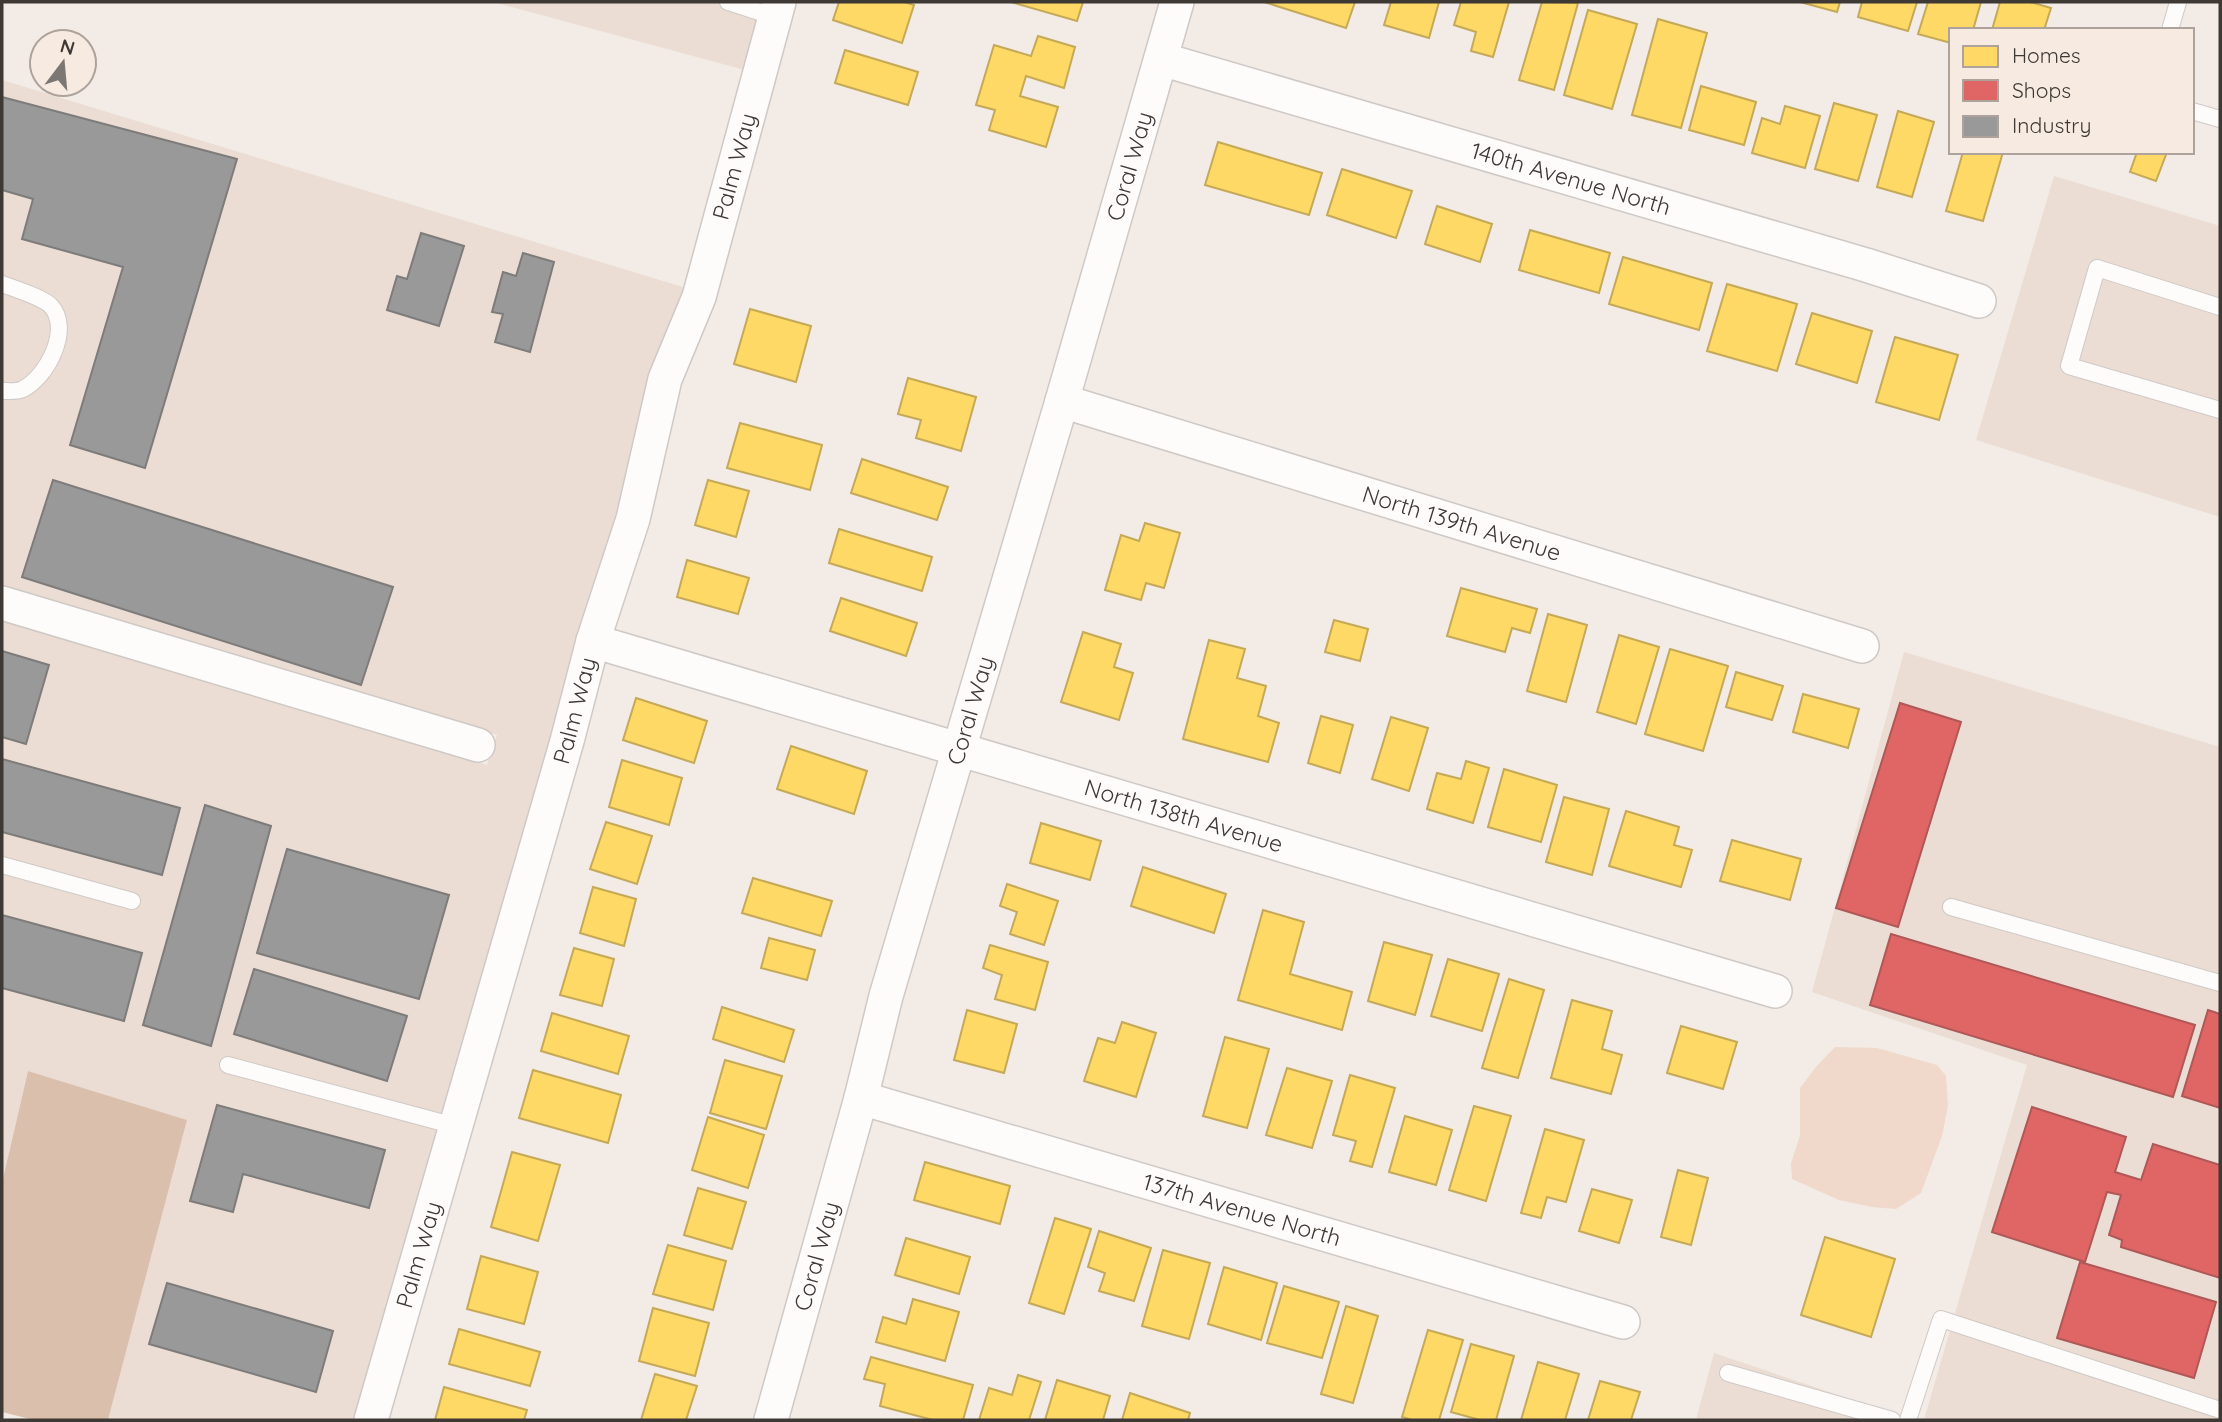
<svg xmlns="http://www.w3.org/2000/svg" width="2222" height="1422" viewBox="0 0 2222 1422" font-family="Quicksand,sans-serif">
  <rect width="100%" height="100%" fill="#f2ebe6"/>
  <!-- built -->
  <g fill="#ebddd3">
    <polygon points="493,2 764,2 745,70"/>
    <polygon points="2,80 686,288 553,737 356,1420 108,1420 187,1120 28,1071 2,1183 2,620 487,765 497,735 2,586"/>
    <polygon points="2054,176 2220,226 2220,517 1976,440"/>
    <polygon points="1904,652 2220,747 2220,1420 1924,1420 2027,1065 1812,992"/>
    <polygon points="1714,1353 1912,1420 1696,1420"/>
  </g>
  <!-- green -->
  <polygon fill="#f0d9ca" points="1835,1047 1877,1048 1937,1065 1946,1076 1948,1106 1942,1136 1921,1193 1896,1209 1872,1207 1839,1200 1792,1179 1791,1163 1800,1136 1800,1088 1816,1067"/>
  <!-- water -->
  <polygon fill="#dabfac" points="28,1071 187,1120 108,1420 34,1420 2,1412 2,1183"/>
  <!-- homes -->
  <g fill="#ffd966" stroke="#c5a957" stroke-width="2">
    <polygon points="839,2 904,2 914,5 902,43 833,20"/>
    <polygon points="1011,2 1083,2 1077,21"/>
    <polygon points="1264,2 1355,2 1346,28"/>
    <polygon points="1391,2 1439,2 1429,38 1384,25"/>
    <polygon points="1461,2 1509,2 1493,57 1471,51 1476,32 1454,25"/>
    <polygon points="1542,2 1578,3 1554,90 1519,80"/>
    <polygon points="1800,2 1840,2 1837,12"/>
    <polygon points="1862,2 1917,2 1908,31 1858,17"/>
    <polygon points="1928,2 1981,2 1973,30 1951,30 1951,43 1918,34"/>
    <polygon points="2000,2 2030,2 2051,8 2044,30 1992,30"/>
    <polygon points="1588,10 1637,24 1612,109 1564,95"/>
    <polygon points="1658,19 1707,33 1681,128 1632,115"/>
    <polygon points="1038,36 1075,47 1064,88 1026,76 1020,96 1058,107 1046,147 989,130 995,110 976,105 994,45 1031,56"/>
    <polygon points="845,50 918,72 908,105 835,83"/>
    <polygon points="1701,86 1756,102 1744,145 1689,130"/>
    <polygon points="1834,103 1877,115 1858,181 1815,169"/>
    <polygon points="1785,106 1820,116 1805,168 1752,153 1762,118 1780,124"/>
    <polygon points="1898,111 1934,122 1912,197 1877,187"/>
    <polygon points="1218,142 1322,173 1309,215 1205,185"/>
    <polygon points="1963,152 2003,152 1983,221 1946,211"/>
    <polygon points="2137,152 2167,152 2156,181 2130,172"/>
    <polygon points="1342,169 1412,191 1396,238 1327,215"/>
    <polygon points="1437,206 1492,224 1480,262 1425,244"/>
    <polygon points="1530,230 1610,253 1599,293 1519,270"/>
    <polygon points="1623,257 1712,283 1699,330 1609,304"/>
    <polygon points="1727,284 1797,304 1777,371 1707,351"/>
    <polygon points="750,309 811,326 796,382 734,364"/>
    <polygon points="1812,313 1872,331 1857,383 1796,364"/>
    <polygon points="1895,337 1958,355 1939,420 1876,402"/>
    <polygon points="908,378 976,397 961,451 916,438 921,420 898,414"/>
    <polygon points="740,423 822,445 810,490 727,468"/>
    <polygon points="862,459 948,487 937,520 851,493"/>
    <polygon points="708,480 749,491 736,537 695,525"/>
    <polygon points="1145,523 1180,533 1164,588 1146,583 1141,600 1105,590 1121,535 1139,541"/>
    <polygon points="839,529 932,557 922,591 829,563"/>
    <polygon points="687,560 749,578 738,614 677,597"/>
    <polygon points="1461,588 1537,609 1530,633 1512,628 1505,652 1447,636"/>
    <polygon points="841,598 917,623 906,656 830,631"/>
    <polygon points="1548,614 1587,625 1566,702 1527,691"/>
    <polygon points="1334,620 1368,629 1360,661 1325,652"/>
    <polygon points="1083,632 1121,644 1114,667 1133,673 1119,720 1061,702"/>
    <polygon points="1619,635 1659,647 1636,724 1597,712"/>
    <polygon points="1209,640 1245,649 1237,678 1266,686 1258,716 1279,723 1268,762 1183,739"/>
    <polygon points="1670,649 1728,666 1703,751 1645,734"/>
    <polygon points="1736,672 1783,686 1772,720 1726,707"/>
    <polygon points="1803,694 1859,709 1848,748 1793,732"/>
    <polygon points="636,698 707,721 694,763 623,740"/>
    <polygon points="1321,716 1353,725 1340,773 1308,763"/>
    <polygon points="1391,717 1428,728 1409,791 1372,779"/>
    <polygon points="791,746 867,771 854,814 777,789"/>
    <polygon points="622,760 682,778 669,825 609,807"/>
    <polygon points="1466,761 1489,768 1473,823 1427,809 1437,773 1461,779"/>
    <polygon points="1504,769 1557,785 1541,842 1488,827"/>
    <polygon points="1564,797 1609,809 1592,875 1546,862"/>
    <polygon points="1626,811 1679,827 1674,845 1692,850 1681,887 1609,866"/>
    <polygon points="606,822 652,836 637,884 590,869"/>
    <polygon points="1041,823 1101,841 1090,880 1030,863"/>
    <polygon points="1732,840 1801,859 1790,900 1720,881"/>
    <polygon points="1143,867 1226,894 1214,933 1131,906"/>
    <polygon points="753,878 832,901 821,936 742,913"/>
    <polygon points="1007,884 1058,901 1044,945 1010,934 1017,912 1000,906"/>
    <polygon points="593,887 636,899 624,946 580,933"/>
    <polygon points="1263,910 1304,922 1290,974 1352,992 1342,1030 1238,1000"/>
    <polygon points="769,938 815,950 807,980 761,968"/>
    <polygon points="1384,942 1432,955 1415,1015 1368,1001"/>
    <polygon points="990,945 1048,962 1035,1010 995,999 1002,975 983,968"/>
    <polygon points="574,948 614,959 602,1006 560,995"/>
    <polygon points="1448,959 1499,974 1482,1031 1431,1016"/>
    <polygon points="1509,979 1544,990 1518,1078 1482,1068"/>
    <polygon points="1572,1000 1612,1011 1602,1049 1622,1055 1611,1094 1551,1078"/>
    <polygon points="722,1007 794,1030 784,1062 713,1039"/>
    <polygon points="967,1010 1017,1024 1004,1073 954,1060"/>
    <polygon points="552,1013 629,1036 618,1074 541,1051"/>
    <polygon points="1122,1022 1156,1033 1136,1097 1084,1081 1098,1038 1115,1043"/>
    <polygon points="1681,1026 1737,1042 1723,1089 1667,1073"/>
    <polygon points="1225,1037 1269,1049 1247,1128 1203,1116"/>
    <polygon points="725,1060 782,1076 766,1129 710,1113"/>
    <polygon points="1287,1068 1332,1081 1312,1148 1266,1135"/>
    <polygon points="533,1070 621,1095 608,1143 519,1118"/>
    <polygon points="1350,1075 1395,1088 1372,1167 1350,1161 1356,1141 1333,1135"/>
    <polygon points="1474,1106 1511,1116 1486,1201 1449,1190"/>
    <polygon points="1405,1116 1452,1130 1436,1185 1389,1172"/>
    <polygon points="708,1117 764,1135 748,1188 692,1170"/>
    <polygon points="1545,1129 1584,1140 1566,1202 1547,1197 1541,1218 1521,1213"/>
    <polygon points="512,1152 560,1165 538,1241 491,1227"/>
    <polygon points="925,1162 1010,1186 1000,1224 914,1200"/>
    <polygon points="1678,1170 1708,1178 1691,1245 1661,1237"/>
    <polygon points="698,1188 746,1202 732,1249 684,1235"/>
    <polygon points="1592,1189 1632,1200 1619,1243 1579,1231"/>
    <polygon points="1055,1218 1091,1229 1064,1314 1029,1303"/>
    <polygon points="1099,1231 1151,1248 1134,1301 1099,1291 1105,1273 1088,1267"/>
    <polygon points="1825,1237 1895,1259 1871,1337 1801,1315"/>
    <polygon points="906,1238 970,1257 959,1294 895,1275"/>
    <polygon points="668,1245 726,1261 713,1310 653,1294"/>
    <polygon points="1163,1250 1210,1263 1189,1339 1142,1326"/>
    <polygon points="481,1256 538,1272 524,1324 467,1309"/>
    <polygon points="1224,1267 1277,1283 1261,1340 1208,1324"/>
    <polygon points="1284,1286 1339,1302 1322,1358 1267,1343"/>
    <polygon points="913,1299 959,1312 945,1361 876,1342 883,1317 906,1324"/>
    <polygon points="1346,1306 1378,1316 1353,1403 1321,1394"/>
    <polygon points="653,1308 709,1323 695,1376 639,1361"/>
    <polygon points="459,1329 540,1352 530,1386 449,1364"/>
    <polygon points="1428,1330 1463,1340 1439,1420 1412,1420 1402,1417"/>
    <polygon points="1471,1344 1514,1356 1496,1420 1480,1420 1451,1412"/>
    <polygon points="871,1357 973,1385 963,1420 933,1420 880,1406 885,1384 864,1379"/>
    <polygon points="1538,1362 1579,1374 1565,1420 1521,1420"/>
    <polygon points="655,1374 697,1386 686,1420 641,1420"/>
    <polygon points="1018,1375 1041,1382 1029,1420 979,1420 989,1388 1012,1395"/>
    <polygon points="1057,1380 1110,1396 1103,1420 1045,1420"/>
    <polygon points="1600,1381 1640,1392 1631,1420 1588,1420"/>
    <polygon points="444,1387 527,1410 524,1420 435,1420"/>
    <polygon points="1130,1393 1190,1413 1188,1420 1122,1420"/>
  </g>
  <!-- shops -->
  <g fill="#e06666" stroke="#af5857" stroke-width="2">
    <polygon points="1900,703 1961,722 1898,927 1836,908"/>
    <polygon points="1891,934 2195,1025 2173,1097 1870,1005"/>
    <polygon points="2208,1010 2220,1014 2220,1108 2182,1096"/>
    <polygon points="2032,1107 2126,1137 2115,1172 2141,1180 2153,1144 2220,1165 2220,1278 2121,1247 2122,1240 2109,1235 2121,1195 2107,1192 2085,1262 1992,1232"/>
    <polygon points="2080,1262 2216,1302 2194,1378 2057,1338"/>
  </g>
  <!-- industry -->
  <g fill="#999" stroke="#7e7c7b" stroke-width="2">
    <polygon points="2,97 237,159 145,468 70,445 123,267 22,239 33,199 2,190"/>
    <polygon points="421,233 464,246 439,326 387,310 397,276 407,279"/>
    <polygon points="523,253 554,262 530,352 495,342 503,314 492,312 503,272 516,276"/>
    <polygon points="53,480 393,587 361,685 22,577"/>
    <polygon points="2,651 49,665 26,744 2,737"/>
    <polygon points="2,759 180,808 162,875 2,832"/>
    <polygon points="205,805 271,826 211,1046 143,1025"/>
    <polygon points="287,849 449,895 419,999 257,953"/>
    <polygon points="2,915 142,953 124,1021 2,988"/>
    <polygon points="254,969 407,1016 387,1081 234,1034"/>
    <polygon points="217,1105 385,1150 369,1208 243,1174 233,1212 190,1201"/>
    <polygon points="167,1283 333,1331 316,1392 149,1344"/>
  </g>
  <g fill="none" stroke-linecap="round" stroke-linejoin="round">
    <defs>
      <g id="service">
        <polyline points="728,2 775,17"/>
        <polyline points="2170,30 2178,2"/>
        <polyline points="2192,111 2220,119"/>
        <path d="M 2,284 C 13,288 44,298 51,306 C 72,329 47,377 23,389 C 18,392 8,391 2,391"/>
        <polyline points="2220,307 2097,268 2069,366 2220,410"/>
        <polyline points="2,865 132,901"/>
        <polyline points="1951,907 2220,983"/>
        <polyline points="228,1065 455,1126"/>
        <polyline points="1728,1373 1892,1420"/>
        <polyline points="1908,1420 1941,1319 2220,1410"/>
      </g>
      <g id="minor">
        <path id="s1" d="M 1161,59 L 1866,265 L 1979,301"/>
        <path id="s2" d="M 1062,401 L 1862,646"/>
        <polyline points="2,603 478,745"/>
        <path id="s3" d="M 593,641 L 1775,991"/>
        <path id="s4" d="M 861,1098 L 1623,1322"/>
        <path id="s5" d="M 371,1420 L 567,741 L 593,641 L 633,519 L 665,379 L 699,297 L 779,2"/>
        <path id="s6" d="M 771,1420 L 861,1098 L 886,996 L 1062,401 L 1177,2"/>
      </g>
    </defs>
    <!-- service casing -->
    <use href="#service" stroke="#cfc9c6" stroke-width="18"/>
    <!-- minor casing -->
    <use href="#minor" stroke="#cfc9c6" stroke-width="36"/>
    <!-- service -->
    <use href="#service" stroke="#fdfcfb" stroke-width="16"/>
    <!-- minor -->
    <use href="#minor" stroke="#fdfcfb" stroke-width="33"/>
  </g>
  <g text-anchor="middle" stroke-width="7" stroke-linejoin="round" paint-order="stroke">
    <!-- street labels -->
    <g font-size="23" fill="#3e3935" stroke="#f7eae1">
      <text dy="8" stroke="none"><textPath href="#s6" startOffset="1304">Coral Way</textPath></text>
      <text dy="8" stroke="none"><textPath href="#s5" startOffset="1306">Palm Way</textPath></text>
      <text dy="8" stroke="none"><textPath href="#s1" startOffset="427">140th Avenue North</textPath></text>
      <text dy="8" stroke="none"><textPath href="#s2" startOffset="418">North 139th Avenue</textPath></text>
      <text dy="8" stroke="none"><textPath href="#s5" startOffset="738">Palm Way</textPath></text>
      <text dy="8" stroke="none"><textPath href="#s6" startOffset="737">Coral Way</textPath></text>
      <text dy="8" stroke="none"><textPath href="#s3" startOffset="616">North 138th Avenue</textPath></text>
      <text dy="8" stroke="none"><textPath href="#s4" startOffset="397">137th Avenue North</textPath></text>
      <text dy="8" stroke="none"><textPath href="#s5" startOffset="172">Palm Way</textPath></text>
      <text dy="8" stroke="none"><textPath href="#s6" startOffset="170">Coral Way</textPath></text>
    </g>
  </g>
  <!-- border -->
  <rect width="2222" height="1422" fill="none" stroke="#3e3935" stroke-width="7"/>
  <!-- legend -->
  <rect x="1949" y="28" width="245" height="126" fill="#f7eae1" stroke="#ada39c" stroke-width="2"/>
  <rect x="1963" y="46" width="35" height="21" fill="#ffd966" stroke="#ada39c" stroke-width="2"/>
  <text x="2012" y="63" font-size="21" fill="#3e3935">Homes</text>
  <rect x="1963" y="80" width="35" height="21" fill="#e06666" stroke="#ada39c" stroke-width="2"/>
  <text x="2012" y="98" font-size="21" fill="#3e3935">Shops</text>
  <rect x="1963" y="116" width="35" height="21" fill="#999999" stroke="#ada39c" stroke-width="2"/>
  <text x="2012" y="133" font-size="21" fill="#3e3935">Industry</text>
  <!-- north arrow -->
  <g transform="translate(63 63) rotate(16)"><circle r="33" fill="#f7eae1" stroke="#ada39c" stroke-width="2"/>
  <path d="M0-5L12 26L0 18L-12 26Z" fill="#7d7773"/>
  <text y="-10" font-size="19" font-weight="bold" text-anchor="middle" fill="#3e3935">N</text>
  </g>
</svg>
